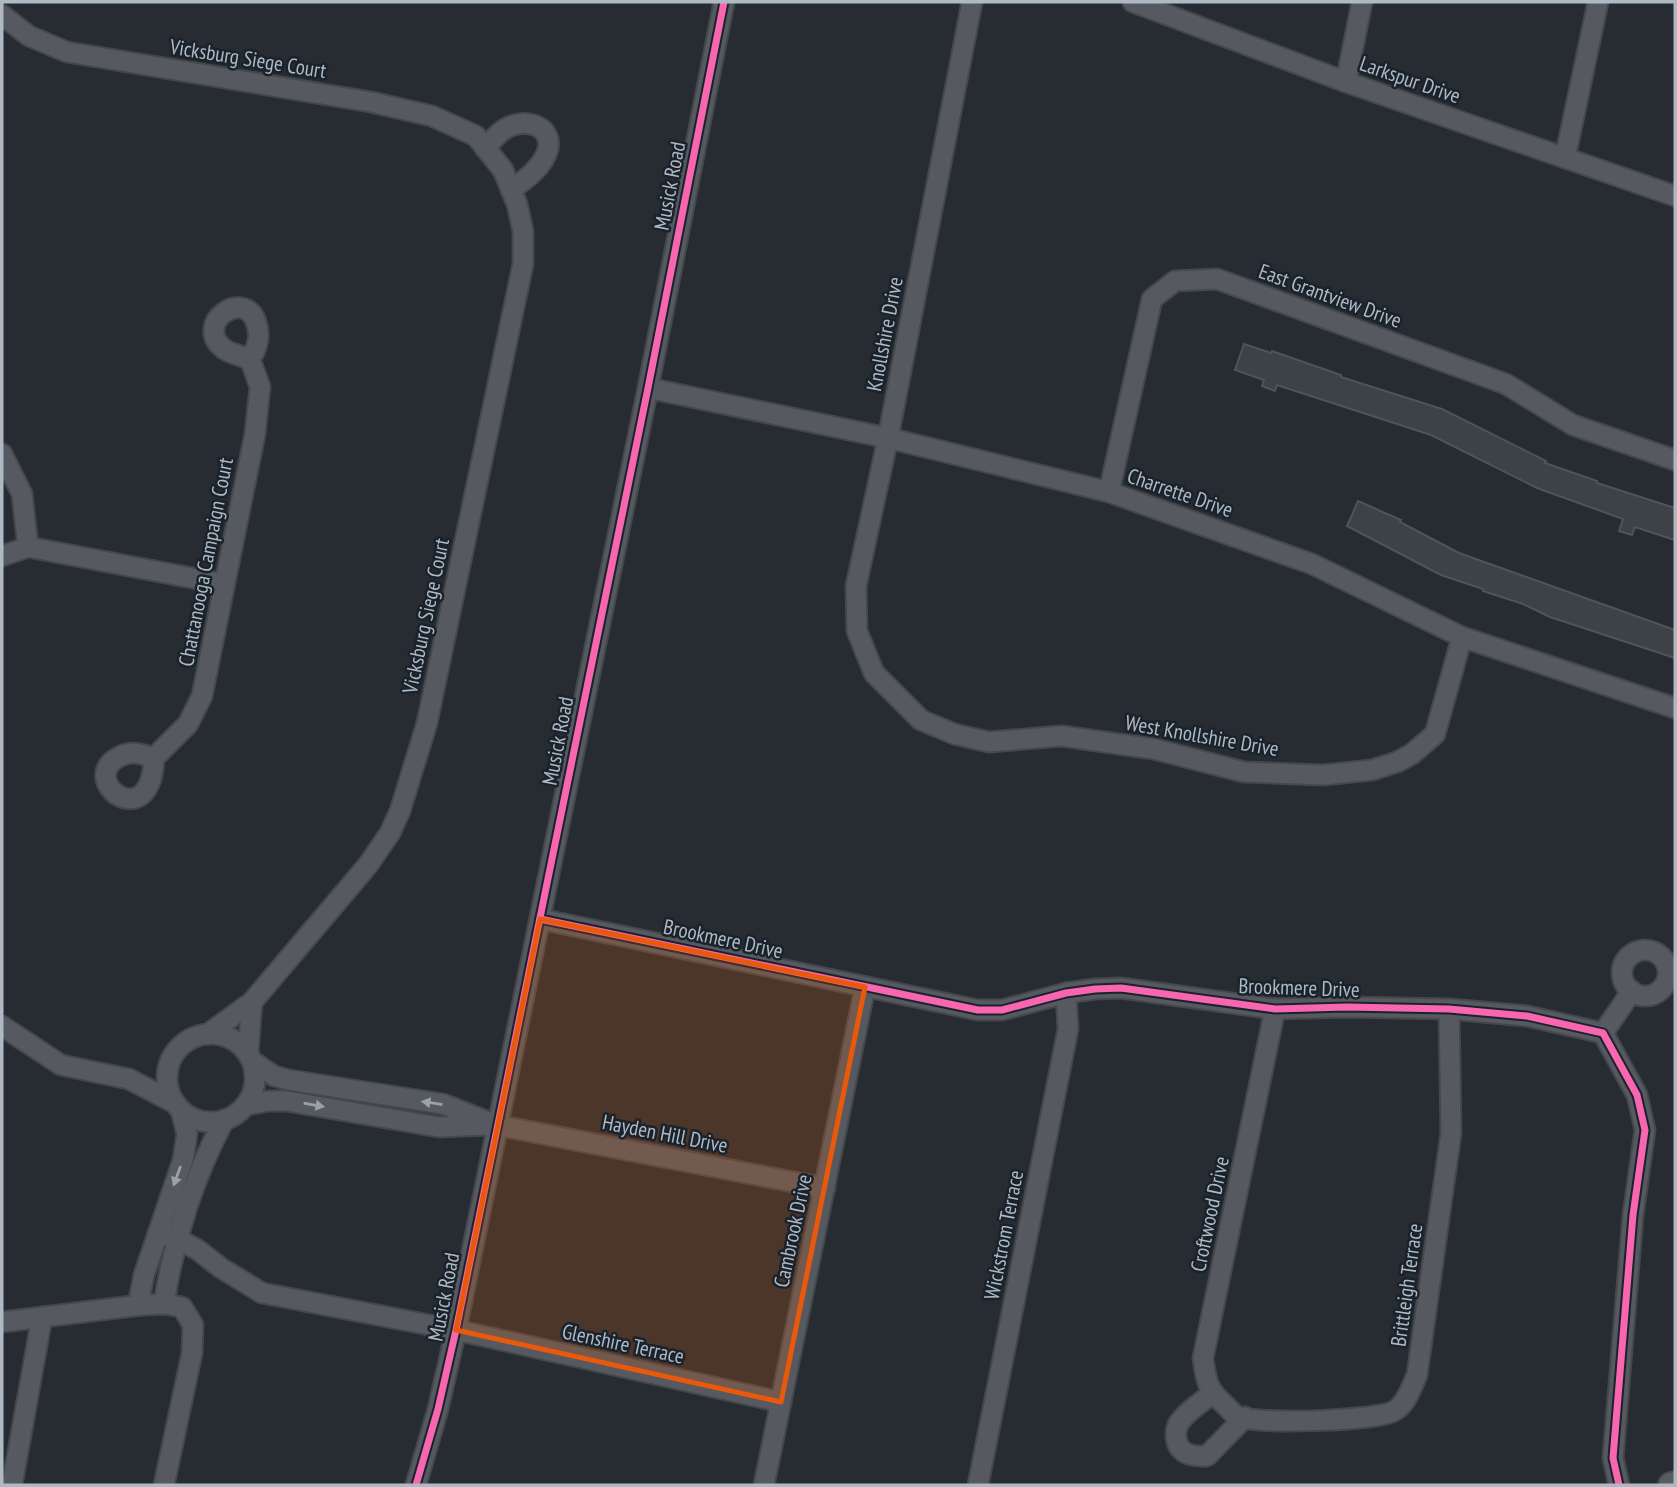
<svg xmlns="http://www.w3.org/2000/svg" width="1677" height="1487" viewBox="0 0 1677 1487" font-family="'PT Sans Narrow',sans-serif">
  <rect width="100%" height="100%" fill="#262c31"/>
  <!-- building -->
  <g fill="#3d4246" stroke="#4e545a" stroke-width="2">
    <polygon points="1244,344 1271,353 1272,351 1341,375 1341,377 1442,409 1546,461 1545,463 1597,481 1597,483 1675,508 1675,540 1635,527 1632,535 1619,531 1623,519 1537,488 1431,435 1277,385 1275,391 1262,386 1264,380 1235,370"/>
    <polygon points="1358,501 1401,520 1400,522 1459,553 1675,630 1675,658 1550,617 1523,604 1483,591 1483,589 1441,575 1347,526"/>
  </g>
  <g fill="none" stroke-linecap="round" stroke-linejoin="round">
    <defs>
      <g id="minor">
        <polyline points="972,2 888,438 856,586 857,631 874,673 921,720 954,734 989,742 1062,736 1154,749 1244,772 1323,775 1372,770 1397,762 1412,754 1435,734 1462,637"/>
        <polyline points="1133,2 1346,82 1675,196"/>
        <polyline points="2,15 29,36 67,52 371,102 432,116 476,136 503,170 517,204 523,231 523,264 427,723 400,811 390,833 368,865 252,1002 208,1034"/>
        <polyline points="1346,82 1362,2"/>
        <path d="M 485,148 C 491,142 498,133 505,129 C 521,118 553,123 548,149 C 544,166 525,180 511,190"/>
        <polyline points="1565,158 1598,2"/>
        <polyline points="648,388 888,438 1109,492 1312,564 1462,637 1675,708"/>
        <polyline points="2,454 22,494 28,547"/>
        <polyline points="1109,492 1152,299 1175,281 1217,279 1506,384 1573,425 1675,460"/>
        <polyline points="2,556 28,547 224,584"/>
        <path d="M 154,758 C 140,753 130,750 117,758 C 78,781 151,837 154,758 L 188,724 L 202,696 L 255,434 L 260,387 L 250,359 C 242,356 231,354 224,349 C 192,324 244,287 256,322 C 261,336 258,347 250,359"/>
        <polyline points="540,919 978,1010 1002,1010 1066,993 1095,989 1121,988 1275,1009 1347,1007 1449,1009 1527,1016 1603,1033 1637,1095 1645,1130 1633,1215 1613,1458 1619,1485"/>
        <circle cx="1645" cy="973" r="23"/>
        <path d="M 1275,1009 L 1203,1358 C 1206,1381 1207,1389 1225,1405 C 1228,1408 1233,1414 1237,1416 C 1255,1425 1377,1421 1394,1411 C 1406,1405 1412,1386 1417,1375 L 1451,1133 L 1449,1009"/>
        <polyline points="2,1026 61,1065 129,1079 175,1103"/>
        <polyline points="1603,1033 1632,991"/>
        <circle cx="211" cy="1078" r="44"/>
        <polyline points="248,1053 252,1002"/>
        <polyline points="252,1061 274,1076 289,1080 443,1104 496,1125 825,1188"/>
        <polyline points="246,1105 268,1101 287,1101 439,1127 488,1125"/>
        <polyline points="158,1233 178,1239 198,1250 221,1268 262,1293 456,1330 781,1402"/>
        <path d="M 164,1304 C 173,1242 194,1176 224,1120"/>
        <polyline points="141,1305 140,1295 144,1275 183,1160 187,1134 181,1110"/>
        <polyline points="2,1322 141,1305 164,1304 182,1307 193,1325 192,1353 164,1485"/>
        <path d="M 1212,1394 C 1202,1402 1190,1409 1182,1419 C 1178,1423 1176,1429 1176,1434 C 1176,1454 1192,1457 1207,1456 L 1245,1417"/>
        <polyline points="12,1485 42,1317"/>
        <polyline points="416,1485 438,1409 456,1330 648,388 724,2"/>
        <polyline points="764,1485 865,987"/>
        <polyline points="978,1485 1068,1029 1066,993"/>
      </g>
      <polyline id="major" points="1671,1485 1675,1484"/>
    </defs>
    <!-- minor casing -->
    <use href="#minor" stroke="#44484c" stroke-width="23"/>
    <!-- major casing -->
    <use href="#major" stroke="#43494e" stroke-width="28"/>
    <!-- minor -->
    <use href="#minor" stroke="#565a60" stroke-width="19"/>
    <!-- major -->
    <use href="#major" stroke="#585d62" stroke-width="24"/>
    <defs>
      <g id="cycleway">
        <polyline points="540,919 978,1010 1002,1010 1066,993 1095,989 1121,988 1275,1009 1347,1007 1449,1009 1527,1016 1603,1033 1637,1095 1645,1130 1633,1215 1613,1458 1619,1485"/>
        <polyline points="416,1485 438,1409 456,1330 648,388 724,2"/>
      </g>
    </defs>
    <!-- cycleway casing -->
    <use href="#cycleway" stroke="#1a232c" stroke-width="11"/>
    <!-- cycleway -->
    <use href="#cycleway" stroke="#f766af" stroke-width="7"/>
  </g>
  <!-- one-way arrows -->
  <defs><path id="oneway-solid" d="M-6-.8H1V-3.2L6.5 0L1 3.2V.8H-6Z" transform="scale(1.75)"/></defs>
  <g fill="#99a1ab">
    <use href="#oneway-solid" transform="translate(432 1103) rotate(-171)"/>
    <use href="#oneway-solid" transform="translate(314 1105) rotate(10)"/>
    <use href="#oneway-solid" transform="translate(177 1176) rotate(110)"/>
  </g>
  <!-- marked area -->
  <path fill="#e8590c" fill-opacity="0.2" stroke="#e8590c" stroke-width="5" stroke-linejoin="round" d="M 540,919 L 865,987 L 781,1402 L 456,1330 Z"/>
  <g text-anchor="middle" stroke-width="5" stroke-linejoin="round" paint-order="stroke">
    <!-- street labels -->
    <g font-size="21" fill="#afb9c4" stroke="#1a232c">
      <text transform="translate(248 59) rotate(9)" y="7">Vicksburg Siege Court</text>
      <text transform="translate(1410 80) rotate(19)" y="7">Larkspur Drive</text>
      <text transform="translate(670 186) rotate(-79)" y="7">Musick Road</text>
      <text transform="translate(1330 296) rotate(20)" y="7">East Grantview Drive</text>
      <text transform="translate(885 334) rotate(-79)" y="7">Knollshire Drive</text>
      <text transform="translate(1180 493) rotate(19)" y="7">Charrette Drive</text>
      <text transform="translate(206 562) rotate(-79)" y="7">Chattanooga Campaign Court</text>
      <text transform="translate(426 616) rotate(-78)" y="7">Vicksburg Siege Court</text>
      <text transform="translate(1202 736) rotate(10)" y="7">West Knollshire Drive</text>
      <text transform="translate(558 741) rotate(-79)" y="7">Musick Road</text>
      <text transform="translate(723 939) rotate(12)" y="7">Brookmere Drive</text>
      <text transform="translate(1299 988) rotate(2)" y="7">Brookmere Drive</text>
      <text transform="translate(665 1134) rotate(11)" y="7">Hayden Hill Drive</text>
      <text transform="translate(1210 1214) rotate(-78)" y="7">Croftwood Drive</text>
      <text transform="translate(793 1231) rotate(-78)" y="7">Cambrook Drive</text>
      <text transform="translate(1004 1235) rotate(-79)" y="7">Wickstrom Terrace</text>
      <text transform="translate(1407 1285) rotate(-82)" y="7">Brittleigh Terrace</text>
      <text transform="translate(444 1297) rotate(-79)" y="7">Musick Road</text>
      <text transform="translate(623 1344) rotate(12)" y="7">Glenshire Terrace</text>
    </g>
  </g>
  <!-- border -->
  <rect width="1677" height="1487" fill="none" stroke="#afb9c4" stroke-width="7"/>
</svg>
